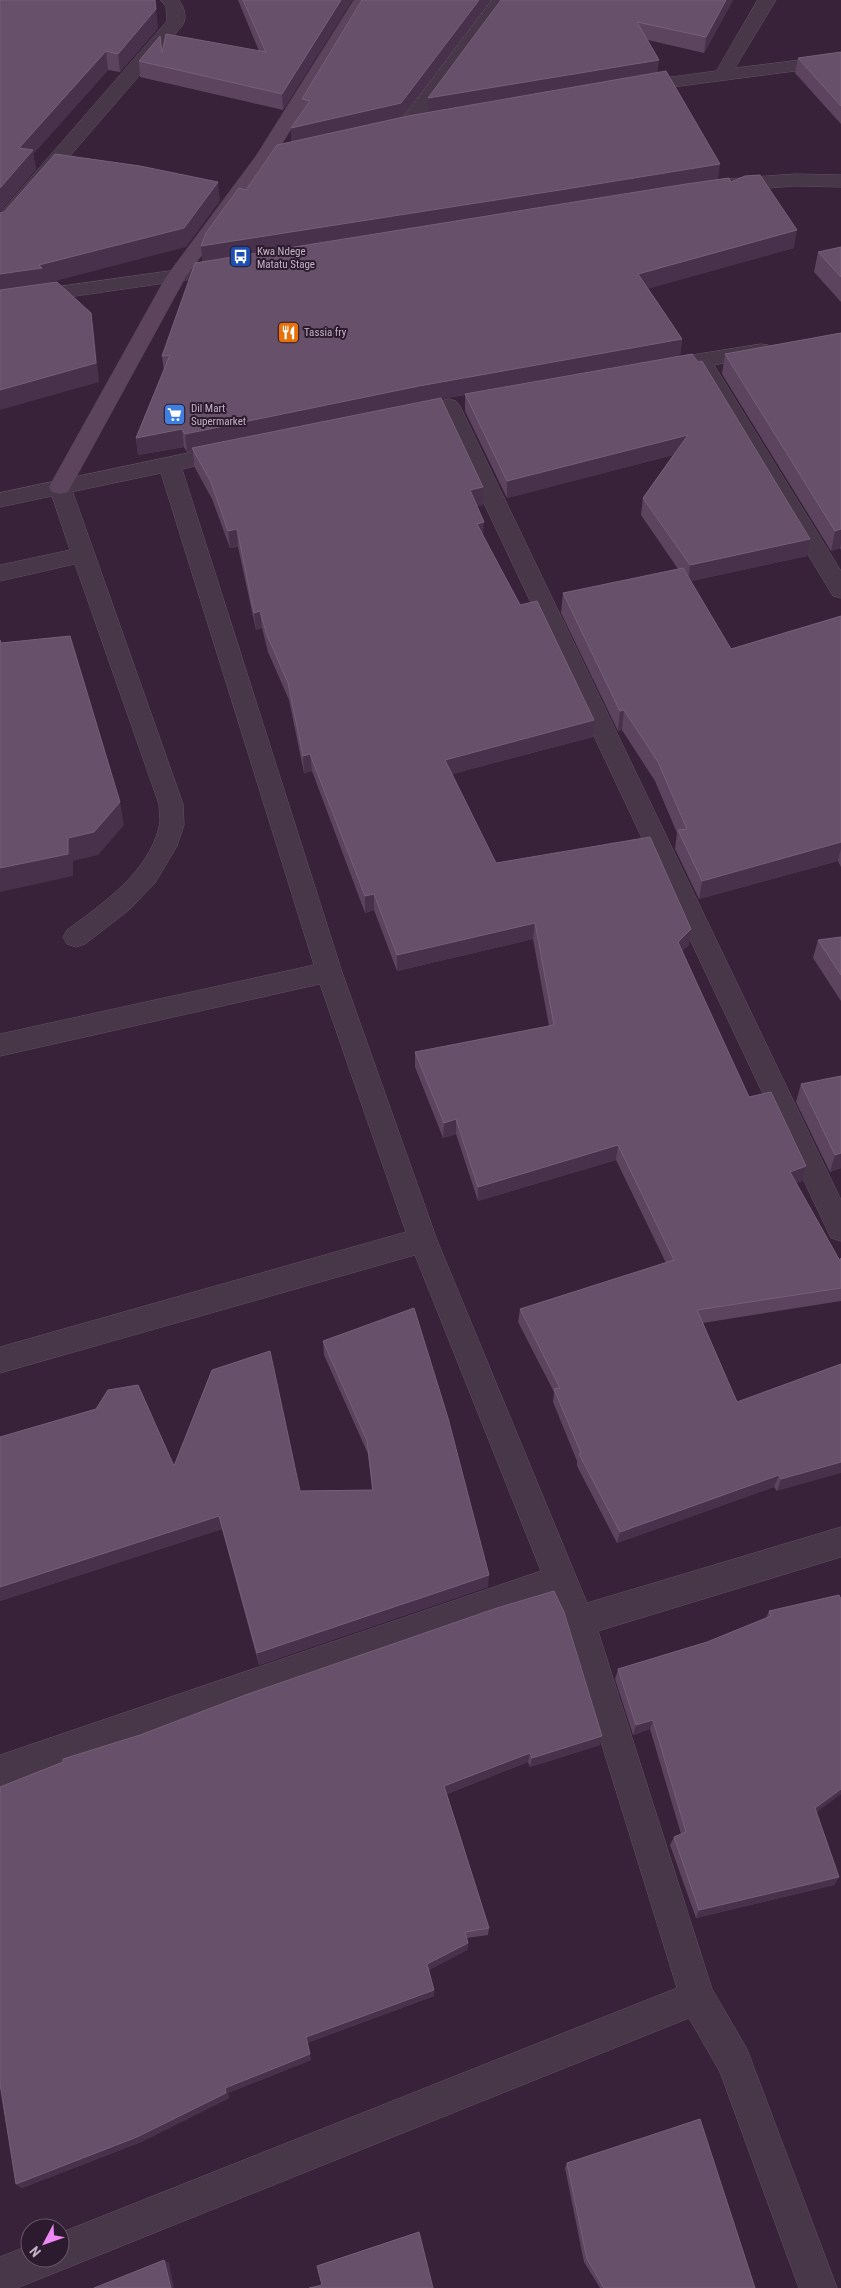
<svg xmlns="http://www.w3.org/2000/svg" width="841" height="2288" viewBox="0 0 841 2288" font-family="'Roboto Condensed',sans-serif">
  <rect width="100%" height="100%" fill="#372239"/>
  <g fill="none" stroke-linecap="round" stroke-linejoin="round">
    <defs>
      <path id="lane" d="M 60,480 L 68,482 L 71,487 L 183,804 L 184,825 L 177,846 L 155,883 L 129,910 L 85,944 L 76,947 L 67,944 L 63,937 L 67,930 C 103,903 148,873 159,827 C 161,820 159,812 159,804 L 75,564 L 0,581 L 0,565 L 70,550 L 49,487 L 52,482 Z"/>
      <g id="street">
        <path d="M 161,0 L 179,0 C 184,7 188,18 182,26 L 7,229 L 0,231 L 0,213 L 167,21 L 166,7 Z"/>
        <polygon points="492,0 510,0 415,129 401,129 399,125 401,121"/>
        <polygon points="758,0 776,0 735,68 841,55 841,65 634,92 628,91 625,87 628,83 634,82 716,71"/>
        <polygon points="795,174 841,175 841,187 795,186 728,191 721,189 718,185 721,181 728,179"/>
        <polygon points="227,263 234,265 237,269 234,273 0,307 0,295"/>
        <polygon points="761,344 768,345 771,350 768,355 714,365 841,571 841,598 833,596 695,368 661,374 654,372 651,367 654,362 661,360"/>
        <polygon points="449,399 456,401 460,406 841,1200 841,1241 831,1238 438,406 442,401"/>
        <polygon points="231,444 239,446 242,451 239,456 182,469 342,972 437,1240 587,1603 841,1527 841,1557 598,1631 712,1989 747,2049 837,2288 799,2288 720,2072 689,2018 17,2288 0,2288 0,2257 30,2245 30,2258 60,2258 60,2233 677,1988 564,1622 552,1597 0,1789 0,1755 541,1571 415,1255 0,1373 0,1347 406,1232 320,984 0,1056 0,1034 314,965 161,473 0,507 0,493"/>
      </g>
      <polygon id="secondary" points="354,0 372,0 273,158 185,278 68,492 60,494 52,492 49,487 166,277 256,156"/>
    </defs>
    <!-- lane casing -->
    <use href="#lane" stroke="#635164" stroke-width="1"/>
    <!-- street casing -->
    <use href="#street" stroke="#635164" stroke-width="1"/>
    <!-- secondary casing -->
    <use href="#secondary" stroke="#513f52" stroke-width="1"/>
    <!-- lane -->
    <use href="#lane" fill="#483649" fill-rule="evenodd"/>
    <!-- street -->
    <use href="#street" fill="#483649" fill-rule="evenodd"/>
    <!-- secondary -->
    <use href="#secondary" fill="#5b445c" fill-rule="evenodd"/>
  </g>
  <!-- wall -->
  <g fill="#5c445f">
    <polygon points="0,0 158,28 120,72 108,70 33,154 36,169 0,211"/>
    <polygon points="238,0 352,0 283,110 140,77 139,61 162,53 259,51"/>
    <polygon points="491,0 403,117 428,112 501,0 733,0 704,53 648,40 658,73 718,179 731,182 794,248 648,288 682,339 680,356 807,556 691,581 731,649 841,616 841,867 838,861 699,899 675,849 677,833 655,781 622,730 618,731 561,613 563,593 678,569 641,515 643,498 673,455 507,498 465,411 465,395 441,399 483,487 483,505 477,506 483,536 593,737 452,774 496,863 689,945 682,951 749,1097 802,1181 796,1183 839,1260 841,1258 841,1301 703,1323 737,1402 841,1364 777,1491 774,1487 617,1543 577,1466 577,1461 553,1402 554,1392 518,1322 520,1309 666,1263 616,1160 478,1201 456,1134 443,1138 415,1067 415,1052 549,1026 533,939 397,971 374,910 365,913 312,771 304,773 289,700 268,652 262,628 256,630 238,547 230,548 212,499 194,466 193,451 187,452 184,447 138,455 136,438 164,371 162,356 203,262 201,246 246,190 291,142 302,112 302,99"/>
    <polygon points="841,52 841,124 795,73 798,58"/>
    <polygon points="841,247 841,302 814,272 818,252"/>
    <polygon points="841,333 841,550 840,548 831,551 722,374 725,354"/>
    <polygon points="841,937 841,1001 813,958 818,940"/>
    <polygon points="841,1076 841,1168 830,1172 796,1102 801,1084"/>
    <polygon points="323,1341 488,1587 259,1665 222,1529 0,1601 0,1437 174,1466 300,1491 372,1490 368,1454 324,1355"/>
    <polygon points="841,1599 841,1794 816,1812 839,1877 834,1885 696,1918 670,1845 674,1837 681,1834 650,1729 633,1735 615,1679 618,1669 707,1642 766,1618 769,1611"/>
    <polygon points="600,1745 530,1767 528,1762 447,1794 489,1928 488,1935 467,1938 468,1943 467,1950 429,1970 434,1996 307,2043 311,2060 228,2093 229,2098 141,2142 22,2188 16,2184 0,1787"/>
    <polygon points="567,2163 755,2288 600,2288 584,2262 565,2168"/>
  </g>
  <!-- shaded-wall -->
  <g fill="#48324b">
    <polygon points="341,0 352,0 283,110 282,94"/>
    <polygon points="479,0 491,0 401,119 291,144 291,128"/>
    <polygon points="726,0 733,0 704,53 706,37"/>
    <polygon points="156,9 158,28 120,72 118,54"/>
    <polygon points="106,51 108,70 33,154 36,169 0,211 0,188 19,148"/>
    <polygon points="659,60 657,76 428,114 428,98"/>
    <polygon points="720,164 718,181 203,264 201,246"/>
    <polygon points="218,182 220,201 186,247 44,284 0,294 0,274 39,265"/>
    <polygon points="797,230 794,248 637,292 638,274"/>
    <polygon points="91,313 94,332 99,382 0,410 0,390"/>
    <polygon points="682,339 680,356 419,403 192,448 193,451 187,452 185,434 419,386"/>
    <polygon points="182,429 184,447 138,455 136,438"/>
    <polygon points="688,435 685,452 507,498 507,481"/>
    <polygon points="483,487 483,505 470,508 470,490"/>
    <polygon points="484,522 483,540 477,524"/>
    <polygon points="237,529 238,547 230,548 228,531"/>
    <polygon points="841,529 841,544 840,548 831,551 835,531"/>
    <polygon points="810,539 807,556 688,582 690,565"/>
    <polygon points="260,611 262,628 256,630 254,613"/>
    <polygon points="624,710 622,730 618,731 620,711"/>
    <polygon points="594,720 593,737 444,776 445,760"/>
    <polygon points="310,754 312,771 304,773 303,756"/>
    <polygon points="120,802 124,825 98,855 73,861 73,876 0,892 0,868 68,838"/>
    <polygon points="841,842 841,849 838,861 699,899 702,881"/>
    <polygon points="374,894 374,910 365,913 365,896"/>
    <polygon points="535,923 533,939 397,971 397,955"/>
    <polygon points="691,929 689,945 675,958 678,942"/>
    <polygon points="456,1119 456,1134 443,1138 444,1123"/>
    <polygon points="618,1145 616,1160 478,1201 478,1187"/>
    <polygon points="841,1153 841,1168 830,1172 835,1155"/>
    <polygon points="806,1166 802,1181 786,1186 790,1172"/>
    <polygon points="841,1462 841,1473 777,1491 781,1479"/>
    <polygon points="779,1475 774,1487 617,1543 620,1532"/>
    <polygon points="219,1516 222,1529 0,1601 0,1587"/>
    <polygon points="489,1575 488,1587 259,1665 257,1653"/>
    <polygon points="653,1720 650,1729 633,1735 636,1725"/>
    <polygon points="602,1736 600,1745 530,1767 532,1758"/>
    <polygon points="530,1753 528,1762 444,1795 444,1786"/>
    <polygon points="841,1789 841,1794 810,1817 815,1808"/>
    <polygon points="839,1877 834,1885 696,1918 699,1910"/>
    <polygon points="468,1943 467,1950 427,1971 427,1964"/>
    <polygon points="434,1990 434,1996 307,2043 311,2060 228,2093 229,2098 141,2142 22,2188 16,2184 225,2088 306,2037"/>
    <polygon points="164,2260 169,2263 174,2288 171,2288"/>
  </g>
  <!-- building -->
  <g fill="#67506a" stroke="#765f78">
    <polygon points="0,0 155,0 156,9 118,54 106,51 19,148 33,150 0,188"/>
    <polygon points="243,0 341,0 282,94 139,61 160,36 162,53 166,34 266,52"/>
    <polygon points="362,0 479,0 401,103 291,128 310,101 302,99"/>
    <polygon points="501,0 726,0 706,37 637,22 659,60 428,98"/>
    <polygon points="841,52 841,106 798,58"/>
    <polygon points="666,71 720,164 560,190 201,246 206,233 239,188 246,190 277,145 408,116"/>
    <polygon points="55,154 140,166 218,182 184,228 39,265 42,268 0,274 0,213 4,212"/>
    <polygon points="760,175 797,230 638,274 682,339 419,386 185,434 182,429 136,438 170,355 162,356 195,263 686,184 729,178 731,182 745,176"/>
    <polygon points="841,247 841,277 818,252"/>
    <polygon points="57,282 91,313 96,363 0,390 0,290"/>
    <polygon points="841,333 841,529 835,531 725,354"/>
    <polygon points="692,354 698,362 702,361 810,539 690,565 643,498 688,435 507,481 465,394"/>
    <polygon points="441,398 483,487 470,490 484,522 477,524 520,605 537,601 594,720 445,760 496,863 650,837 691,929 678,942 749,1097 771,1092 806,1166 790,1172 840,1261 840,1259 841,1258 841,1288 697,1310 737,1402 841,1364 841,1462 781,1479 779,1475 620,1532 579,1454 581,1453 554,1389 560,1388 520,1309 674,1260 618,1145 478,1187 456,1119 444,1123 415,1052 554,1025 535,923 397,955 374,894 365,896 310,754 303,756 288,683 267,635 260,611 254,613 237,529 228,531 211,482 192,448"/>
    <polygon points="683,568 731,649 841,616 841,842 702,881 678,830 687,829 658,762 624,710 620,711 563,593"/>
    <polygon points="70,636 120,802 94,832 68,838 68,854 0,868 0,640 1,643"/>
    <polygon points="841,937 841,975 818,940"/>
    <polygon points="841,1076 841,1153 835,1155 801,1084"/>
    <polygon points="414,1308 448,1418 489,1575 257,1653 219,1516 0,1587 0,1437 96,1409 108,1390 138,1385 174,1466 212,1370 270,1351 300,1491 373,1490 367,1441 323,1341"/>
    <polygon points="554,1591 564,1612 602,1736 532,1758 530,1753 444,1786 489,1928 465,1932 468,1943 427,1964 434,1990 306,2037 310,2054 225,2088 226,2093 137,2137 16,2184 0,2084 0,1787 63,1762 63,1759 140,1735 248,1694 497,1608"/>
    <polygon points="839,1595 841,1599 841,1789 815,1808 839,1877 699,1910 674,1837 686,1832 653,1720 636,1725 618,1669 707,1642 771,1616 769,1611"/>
    <polygon points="700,2119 755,2288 604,2288 587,2259 567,2163"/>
    <polygon points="419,2232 433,2288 309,2288 322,2285 317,2266"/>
    <polygon points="164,2260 171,2288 94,2288"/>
  </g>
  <!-- icons -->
  <defs>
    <symbol id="bus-square" viewBox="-11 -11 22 22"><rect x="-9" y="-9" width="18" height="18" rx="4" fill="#1a4fb4" stroke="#2c1b2e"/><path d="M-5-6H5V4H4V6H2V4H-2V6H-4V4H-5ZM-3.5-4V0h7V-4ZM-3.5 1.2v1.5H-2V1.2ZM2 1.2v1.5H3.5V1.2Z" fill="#fff"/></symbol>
    <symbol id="restaurant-square" viewBox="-11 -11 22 22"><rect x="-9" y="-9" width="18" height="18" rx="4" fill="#e8710a" stroke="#2c1b2e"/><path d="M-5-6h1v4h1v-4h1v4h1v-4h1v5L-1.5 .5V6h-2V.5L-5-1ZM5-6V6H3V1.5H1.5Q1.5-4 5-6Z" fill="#fff"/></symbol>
    <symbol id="supermarket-square" viewBox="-11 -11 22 22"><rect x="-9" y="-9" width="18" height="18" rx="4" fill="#3f7fe0" stroke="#2c1b2e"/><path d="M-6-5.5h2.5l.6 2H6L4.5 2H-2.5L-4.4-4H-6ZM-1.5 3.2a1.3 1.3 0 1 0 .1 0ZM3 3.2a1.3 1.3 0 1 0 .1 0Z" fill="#fff"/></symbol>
  </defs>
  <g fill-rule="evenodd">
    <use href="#bus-square" x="228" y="244" width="25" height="25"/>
    <use href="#restaurant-square" x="276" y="320" width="25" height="25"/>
    <use href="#supermarket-square" x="162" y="402" width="25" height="25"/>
  </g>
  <g text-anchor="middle" stroke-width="4" stroke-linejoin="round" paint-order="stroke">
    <!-- far-poi labels -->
    <g font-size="11" fill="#c4b1c5" stroke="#2c1b2e" text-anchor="start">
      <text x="257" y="255">Kwa Ndege<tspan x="257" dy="13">Matatu Stage</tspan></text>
      <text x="304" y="336">Tassia fry</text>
      <text x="191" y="412">Dil Mart<tspan x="191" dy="13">Supermarket</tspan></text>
    </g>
  </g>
  <!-- north arrow -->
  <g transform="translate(45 2243) rotate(229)"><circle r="24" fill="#2c1b2e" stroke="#69576a"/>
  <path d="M0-4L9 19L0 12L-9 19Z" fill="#ed88f4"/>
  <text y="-8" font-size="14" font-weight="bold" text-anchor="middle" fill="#c4b1c5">N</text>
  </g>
</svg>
